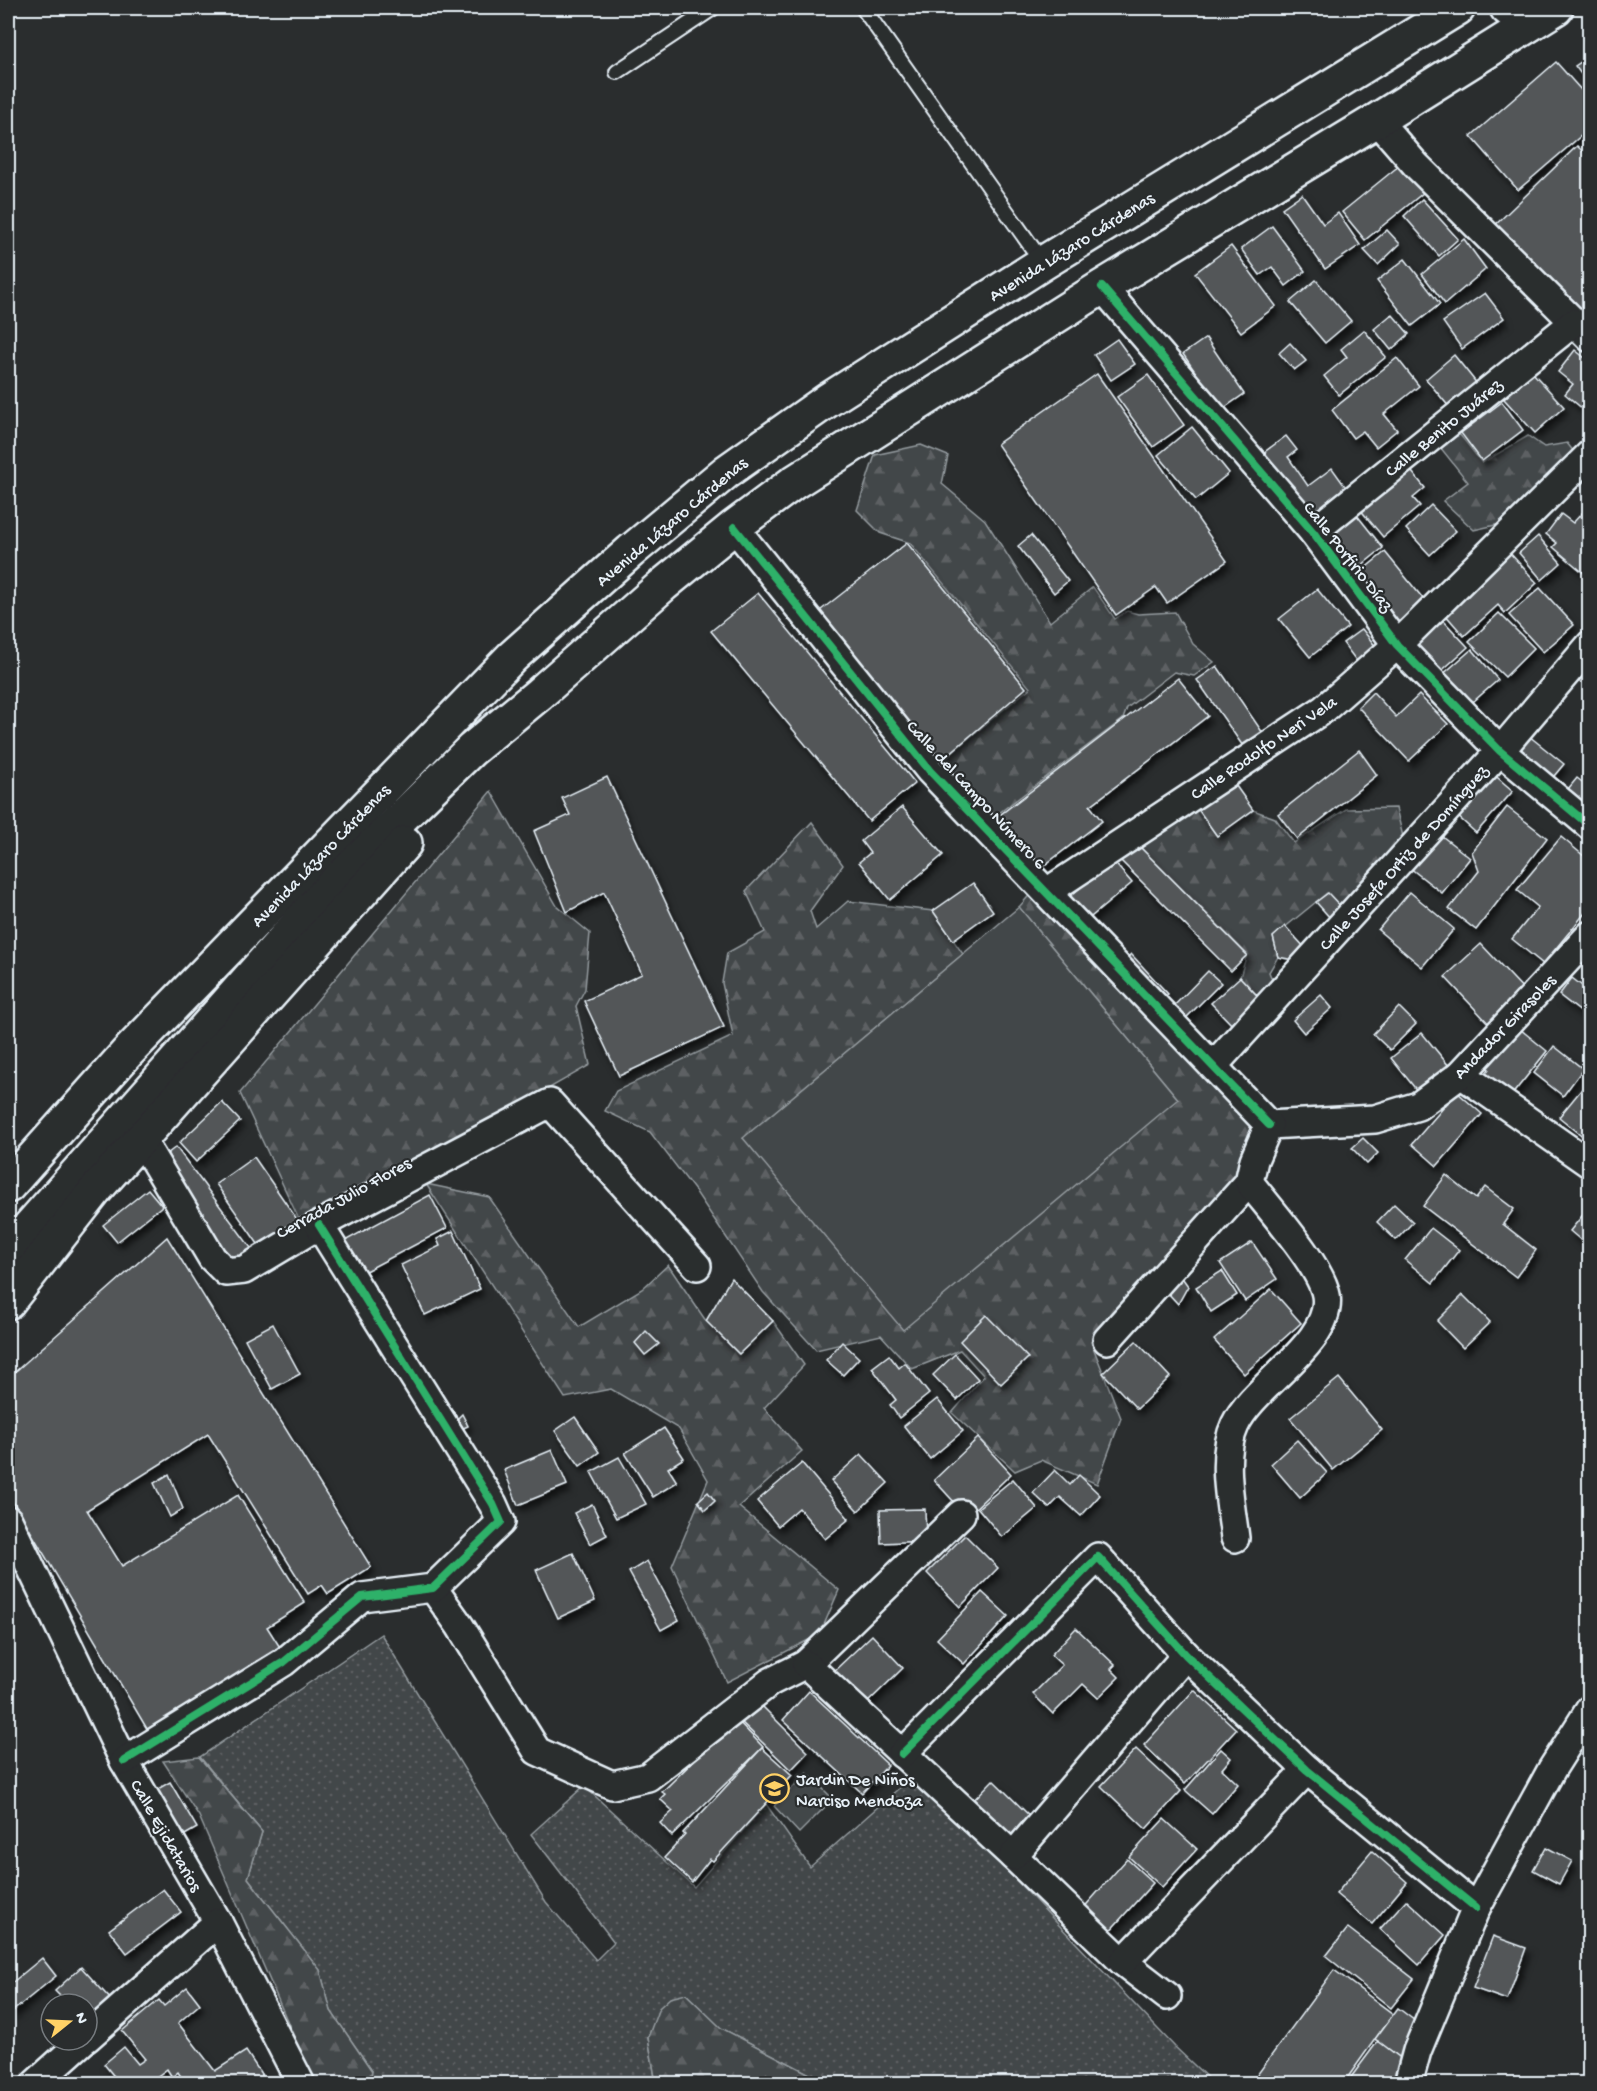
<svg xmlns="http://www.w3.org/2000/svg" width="1597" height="2091" viewBox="0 0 1597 2091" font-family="'Gochi Hand',sans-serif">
  <defs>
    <pattern id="grass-dots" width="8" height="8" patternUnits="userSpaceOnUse" patternTransform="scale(1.5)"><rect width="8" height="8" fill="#424648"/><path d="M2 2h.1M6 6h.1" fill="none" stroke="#5d6163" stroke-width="1.8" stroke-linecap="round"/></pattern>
    <pattern id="forest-firs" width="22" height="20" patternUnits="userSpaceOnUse" patternTransform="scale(1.5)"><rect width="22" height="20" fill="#424648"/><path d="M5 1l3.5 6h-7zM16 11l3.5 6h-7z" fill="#5d6163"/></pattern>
    <filter id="shadow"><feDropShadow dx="3.5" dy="6" stdDeviation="3" flood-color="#0009"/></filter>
  </defs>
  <rect width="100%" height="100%" fill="#2a2d2e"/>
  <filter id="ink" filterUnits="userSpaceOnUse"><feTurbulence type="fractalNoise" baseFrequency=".0167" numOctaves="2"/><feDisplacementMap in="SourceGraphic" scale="12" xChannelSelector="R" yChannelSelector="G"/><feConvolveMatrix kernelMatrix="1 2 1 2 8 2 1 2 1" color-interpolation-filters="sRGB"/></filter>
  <g filter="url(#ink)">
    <!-- grass -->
    <polygon fill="url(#grass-dots)" stroke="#959ca0" stroke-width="1.5" points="381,1634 546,1902 596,1960 614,1942 531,1834 584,1786 694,1887 766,1804 810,1867 915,1774 1175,2047 1213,2083 827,2083 721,2028 686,1994 648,2037 656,2083 369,2083 372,2071 331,2011 320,1970 248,1878 262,1832 200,1757"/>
    <!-- forest -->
    <g fill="url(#forest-firs)" stroke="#959ca0" stroke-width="1.5">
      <polygon points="1460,435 1482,463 1528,436 1544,447 1567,443 1578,457 1504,523 1474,530 1443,501 1468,482 1436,442"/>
      <polygon points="921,445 948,456 942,484 985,520 1050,622 1093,587 1115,619 1127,611 1138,614 1175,612 1193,644 1214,662 1194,676 1174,672 1127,708 1123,719 995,816 940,762 1030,688 910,543 880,533 857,510 875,455"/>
      <polygon points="491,791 557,906 590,933 585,989 576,1006 590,1065 303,1228 240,1093"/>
      <polygon points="1195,805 1217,836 1253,810 1275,818 1294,843 1346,809 1396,808 1404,841 1342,908 1327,893 1273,937 1278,957 1269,972 1273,982 1260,998 1240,977 1247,954 1138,845"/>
      <polygon points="812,822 843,865 810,911 816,929 848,901 933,911 963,954 744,1138 1178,1099 1019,907 1034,890 1256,1126 1239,1177 1091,1342 1121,1418 1097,1484 1041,1460 1015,1471 952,1413 984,1376 960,1350 912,1369 881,1335 816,1350 763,1292 696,1192 650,1132 605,1111 616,1091 733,1036 722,983 727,953 765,932 746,891"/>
      <polygon points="426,1184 489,1197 579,1327 642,1289 668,1265 706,1321 738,1354 773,1321 804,1365 764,1408 802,1451 739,1507 839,1590 820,1634 727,1682 672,1566 708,1480 679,1429 611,1389 565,1398"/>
      <polygon points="199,1757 262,1832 248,1878 320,1970 331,2011 372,2071 369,2083 314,2083 199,1816 163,1761"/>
      <polygon points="686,1994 721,2028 827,2083 656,2083 648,2037 659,2008 670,1998"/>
    </g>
    <!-- park -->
    <g fill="#424648" stroke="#959ca0" stroke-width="1.5">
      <polygon points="1019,907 1178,1099 903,1330 743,1138"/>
      <polygon points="807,1773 833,1799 799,1833 774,1806"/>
    </g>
    <!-- building -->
    <g fill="#535759" stroke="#e8f1f8" stroke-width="1.5" filter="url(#shadow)">
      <polygon points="1590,56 1590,86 1575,66"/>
      <polygon points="1556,62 1590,100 1590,128 1518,190 1471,136"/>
      <polygon points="1577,146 1590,158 1590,329 1489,231"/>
      <polygon points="1400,165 1423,193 1365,240 1342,212"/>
      <polygon points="1302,194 1323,224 1338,213 1360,245 1325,269 1282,208"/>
      <polygon points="1422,199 1458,239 1439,256 1404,216"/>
      <polygon points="1272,226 1305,271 1286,286 1272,267 1260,275 1241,249"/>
      <polygon points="1387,230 1400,244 1378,265 1364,250"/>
      <polygon points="1464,239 1486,269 1445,304 1422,274"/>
      <polygon points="1231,246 1276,306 1241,332 1195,273"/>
      <polygon points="1405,259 1440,304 1412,326 1377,281"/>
      <polygon points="1316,280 1351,321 1325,343 1290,302"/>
      <polygon points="1485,293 1504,318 1462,349 1443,322"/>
      <polygon points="1392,314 1409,334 1391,350 1374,329"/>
      <polygon points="1364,330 1386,357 1339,395 1324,376 1347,357 1341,349"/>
      <polygon points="1206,338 1244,394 1221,410 1183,354"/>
      <polygon points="1117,339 1135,364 1111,380 1094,355"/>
      <polygon points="1290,343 1306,361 1294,370 1279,353"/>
      <polygon points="1575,350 1590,362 1590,403 1584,410 1565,394 1573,384 1558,372"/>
      <polygon points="1454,355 1478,385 1450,408 1426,379"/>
      <polygon points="1397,358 1419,386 1384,414 1397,430 1376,447 1363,431 1353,438 1332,410"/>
      <polygon points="1533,373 1564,407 1535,433 1504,399"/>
      <polygon points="1097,374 1227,561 1167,603 1156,587 1116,615 997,444"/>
      <polygon points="1148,375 1184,425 1153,447 1117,397"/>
      <polygon points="1502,402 1523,430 1482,461 1461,433"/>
      <polygon points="1192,427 1229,473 1196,500 1158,455"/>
      <polygon points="1286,436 1297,450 1288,457 1308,486 1332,468 1347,489 1305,519 1259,456"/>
      <polygon points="1408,467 1425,488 1413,498 1420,506 1383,537 1359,508"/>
      <polygon points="1431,505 1456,531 1430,555 1406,529"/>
      <polygon points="1582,513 1590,520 1590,570 1586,575 1553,547 1557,543 1546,534 1561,514 1573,523"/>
      <polygon points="1356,514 1383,548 1352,573 1325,539"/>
      <polygon points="1031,535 1068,581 1054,593 1018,546"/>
      <polygon points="1538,536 1561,563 1542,580 1519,553"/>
      <polygon points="907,543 1026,688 935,766 812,617"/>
      <polygon points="1385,552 1425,601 1397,623 1358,574"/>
      <polygon points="1509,552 1537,583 1505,613 1498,605 1464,636 1444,613"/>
      <polygon points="1540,588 1574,625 1543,652 1509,615"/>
      <polygon points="1317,589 1348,627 1310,657 1279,619"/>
      <polygon points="758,593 915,783 869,821 711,631"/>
      <polygon points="1499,613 1534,648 1505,677 1469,642"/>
      <polygon points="1441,618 1468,647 1438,674 1411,645"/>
      <polygon points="1362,629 1376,647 1358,663 1343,643"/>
      <polygon points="1472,649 1498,680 1467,707 1441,676"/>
      <polygon points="1217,666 1267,739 1247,752 1197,680"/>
      <polygon points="1178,678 1208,716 1090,806 1102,821 1037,871 996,818"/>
      <polygon points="1373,692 1396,717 1419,695 1448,724 1409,761 1358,707"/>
      <polygon points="1529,736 1564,764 1549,782 1515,754"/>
      <polygon points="1359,750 1377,775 1297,839 1278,814"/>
      <polygon points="1491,772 1513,791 1476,833 1454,813"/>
      <polygon points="607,777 724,1027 619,1076 584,1001 642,974 604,892 567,912 534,831 570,815 562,798"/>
      <polygon points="1577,778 1590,788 1590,816 1563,795"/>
      <polygon points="1231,779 1253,810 1217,836 1195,805"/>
      <polygon points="902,807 943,855 890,900 859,862 870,853 861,841"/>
      <polygon points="1507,807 1547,838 1476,930 1449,909 1479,871 1472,852"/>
      <polygon points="1438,833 1470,858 1442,893 1410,868"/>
      <polygon points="1561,837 1590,861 1590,907 1543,964 1512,939 1538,907 1517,890"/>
      <polygon points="1138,845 1247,955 1231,971 1121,861"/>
      <polygon points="1113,861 1132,883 1086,921 1068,898"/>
      <polygon points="973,883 993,911 953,940 933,911"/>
      <polygon points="1410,892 1454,929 1422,967 1378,930"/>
      <polygon points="1328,893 1342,908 1331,919 1316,902"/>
      <polygon points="1285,926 1305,948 1299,961 1278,957 1273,937"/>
      <polygon points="1481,944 1527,993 1491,1026 1445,977"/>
      <polygon points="1131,954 1168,994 1158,1003 1121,963"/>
      <polygon points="1208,971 1221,983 1181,1023 1169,1011"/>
      <polygon points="1240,977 1263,1002 1235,1028 1211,1003"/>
      <polygon points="1572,978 1586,989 1590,984 1590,1019 1559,995"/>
      <polygon points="1321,995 1332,1008 1304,1033 1293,1020"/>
      <polygon points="1399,1007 1416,1024 1390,1050 1373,1034"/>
      <polygon points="1515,1025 1547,1051 1507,1101 1481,1080 1489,1069 1483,1065"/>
      <polygon points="1422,1033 1449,1066 1418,1092 1391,1058"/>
      <polygon points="1554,1046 1583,1069 1563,1096 1534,1073"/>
      <polygon points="1590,1079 1590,1142 1559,1117"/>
      <polygon points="1457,1092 1482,1114 1437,1166 1412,1144"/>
      <polygon points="222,1102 240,1121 196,1162 179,1143"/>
      <polygon points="1363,1138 1378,1153 1367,1164 1352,1148"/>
      <polygon points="176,1147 254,1252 236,1265 158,1161"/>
      <polygon points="254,1157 303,1228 265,1254 216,1184"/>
      <polygon points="1446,1175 1476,1199 1485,1187 1514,1209 1503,1224 1536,1250 1516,1277 1423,1206"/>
      <polygon points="148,1189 162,1206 117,1242 103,1225"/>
      <polygon points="430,1195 447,1228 356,1276 339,1244"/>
      <polygon points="1394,1204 1413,1222 1396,1240 1377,1222"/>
      <polygon points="1590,1206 1590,1248 1570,1231"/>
      <polygon points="1431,1228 1459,1250 1433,1283 1405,1260"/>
      <polygon points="453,1231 480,1289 425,1315 401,1265 440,1246 437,1239"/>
      <polygon points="167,1237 371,1567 328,1594 322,1585 308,1594 208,1434 87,1510 122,1566 238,1495 305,1603 267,1627 283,1652 150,1734 8,1493 8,1378"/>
      <polygon points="1252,1242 1277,1279 1245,1301 1220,1263"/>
      <polygon points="1222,1271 1237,1295 1211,1312 1196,1287"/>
      <polygon points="1178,1272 1188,1286 1178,1304 1168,1293"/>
      <polygon points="731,1278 773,1321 739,1354 706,1321"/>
      <polygon points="1271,1289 1301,1323 1244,1374 1214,1340"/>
      <polygon points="1463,1295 1490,1322 1463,1348 1437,1321"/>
      <polygon points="986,1315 1028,1358 1001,1384 960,1341"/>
      <polygon points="273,1324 300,1374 272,1389 245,1339"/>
      <polygon points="646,1331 659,1344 645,1355 635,1343"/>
      <polygon points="1136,1341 1170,1377 1137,1409 1103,1373"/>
      <polygon points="842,1342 859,1358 843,1375 826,1360"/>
      <polygon points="955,1354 978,1379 957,1400 933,1375"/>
      <polygon points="889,1355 899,1368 905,1363 929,1394 899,1418 890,1405 896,1400 872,1368"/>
      <polygon points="1339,1378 1382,1430 1333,1470 1290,1418"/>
      <polygon points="937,1399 963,1431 930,1459 904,1426"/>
      <polygon points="462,1414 468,1426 459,1430 455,1421"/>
      <polygon points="575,1417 599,1452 580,1466 555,1431"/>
      <polygon points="664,1428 684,1458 668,1468 677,1482 653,1497 625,1453"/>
      <polygon points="978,1438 1011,1474 967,1516 934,1480"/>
      <polygon points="1297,1440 1327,1473 1300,1498 1271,1464"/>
      <polygon points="552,1450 567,1485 518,1505 504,1470"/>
      <polygon points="861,1454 888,1483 858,1511 831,1481"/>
      <polygon points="619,1457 646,1504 616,1518 591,1472"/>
      <polygon points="802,1463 849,1519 825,1539 799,1508 778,1526 757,1501"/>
      <polygon points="1055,1470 1070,1485 1079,1475 1100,1495 1081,1516 1060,1497 1049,1508 1033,1493"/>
      <polygon points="169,1474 183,1509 170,1517 154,1483"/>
      <polygon points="1013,1479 1037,1508 1002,1537 978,1508"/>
      <polygon points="708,1492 715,1501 705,1510 698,1501"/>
      <polygon points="592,1504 607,1535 590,1544 574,1513"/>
      <polygon points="925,1509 926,1541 881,1543 880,1510"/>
      <polygon points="965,1535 998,1568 960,1607 927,1573"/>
      <polygon points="573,1553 595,1601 558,1618 536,1570"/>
      <polygon points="647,1561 679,1620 661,1630 629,1572"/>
      <polygon points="982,1592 1008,1616 964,1664 937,1639"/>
      <polygon points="1076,1628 1115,1665 1111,1669 1119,1677 1098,1698 1083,1684 1053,1714 1033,1694 1062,1665 1051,1655"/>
      <polygon points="872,1635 903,1668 866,1704 834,1671"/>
      <polygon points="1194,1690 1236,1729 1185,1784 1144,1745"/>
      <polygon points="809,1691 888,1765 862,1793 783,1720"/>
      <polygon points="755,1699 808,1752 791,1770 737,1718"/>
      <polygon points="736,1719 763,1747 672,1836 660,1823 673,1811 660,1799 665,1794 662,1792"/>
      <polygon points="762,1748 792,1775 713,1861 710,1859 692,1882 665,1857 685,1835 683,1833"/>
      <polygon points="1136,1749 1181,1791 1146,1829 1101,1786"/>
      <polygon points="1221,1749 1231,1758 1222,1769 1238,1784 1212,1814 1185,1790"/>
      <polygon points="993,1780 1036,1822 1010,1847 968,1806"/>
      <polygon points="170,1782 197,1828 176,1840 149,1794"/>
      <polygon points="1164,1819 1197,1849 1162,1887 1129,1857"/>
      <polygon points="1546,1847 1572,1861 1559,1884 1533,1870"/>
      <polygon points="1372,1851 1407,1882 1372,1924 1336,1894"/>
      <polygon points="1127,1859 1153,1883 1106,1935 1080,1912"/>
      <polygon points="163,1889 181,1912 127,1953 109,1930"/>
      <polygon points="1406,1900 1445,1935 1419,1965 1380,1929"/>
      <polygon points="1348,1928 1414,1979 1391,2008 1326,1956"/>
      <polygon points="1493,1936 1526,1948 1507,2000 1473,1988"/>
      <polygon points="42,1958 56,1976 8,2015 8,1986"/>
      <polygon points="81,1967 113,2002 87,2025 87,2004 68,2004 55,1991"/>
      <polygon points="1334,1970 1393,2014 1343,2084 1269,2084 1257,2075"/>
      <polygon points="187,1987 200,2004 178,2023 215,2071 246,2051 267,2083 186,2084 178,2072 172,2077 167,2069 147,2084 113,2084 117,2080 104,2064 124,2047 138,2064 145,2059 122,2031 159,2000 164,2006"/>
      <polygon points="1398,2008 1419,2024 1407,2063 1375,2039"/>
      <polygon points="1378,2041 1407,2063 1391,2084 1346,2084"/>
    </g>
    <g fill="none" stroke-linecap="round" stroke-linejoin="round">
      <defs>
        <g id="lane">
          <polyline points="863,8 1043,263"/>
          <polyline points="617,72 713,8"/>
        </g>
        <g id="street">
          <polyline points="1377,120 1416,165 1590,338"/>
          <polyline points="1102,287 1313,532 1397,645 1500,751 1590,826"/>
          <polyline points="734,527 930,771 1269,1125"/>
          <polyline points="1313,532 1573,323"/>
          <polyline points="1047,892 1324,709 1397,645 1590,454"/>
          <polyline points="1214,1065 1500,751 1590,645"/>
          <polyline points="1461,1074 1590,1164"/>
          <polyline points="1269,1125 1375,1119 1418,1106 1461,1074 1590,935"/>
          <polyline points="141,1139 212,1258 226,1272 244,1270 319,1225 550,1103 697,1266"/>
          <polyline points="1107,1340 1249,1182"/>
          <polyline points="8,1520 124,1761 218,1922 301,2084"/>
          <path d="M 1235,1538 C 1231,1505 1220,1456 1235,1425 C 1254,1384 1334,1342 1326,1295 C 1321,1266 1268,1207 1249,1182 L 1254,1160 L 1269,1125"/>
          <polyline points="433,1588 460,1626 537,1751 612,1785 648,1777 770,1682 806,1664 961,1514"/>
          <polyline points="806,1664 1013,1856 1123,1962 1167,1996"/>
          <polyline points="902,1754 1098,1557 1186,1655 1307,1770 1476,1908"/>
          <polyline points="124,1761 284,1662 362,1597 433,1588 501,1522 493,1504 319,1225"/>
          <polyline points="1013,1856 1186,1655"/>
          <polyline points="1123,1962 1307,1770"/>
          <polyline points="87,2038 218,1922"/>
          <polyline points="35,2084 84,2040"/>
          <polyline points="1408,2084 1417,2051 1476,1908 1552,1769 1590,1709"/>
        </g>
        <polyline id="secondary" points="1507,8 1528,25"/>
        <g id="primary">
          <polyline points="8,1186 127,1053 512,657 631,551 726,472 828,400 1043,263 1458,8"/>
          <polyline points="8,1251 331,886 471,750 539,694 663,585 734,527 793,483 1102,287 1377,120 1556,8"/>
          <polyline points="8,1302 97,1188 405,843"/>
        </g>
      </defs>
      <!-- lane casing -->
      <use href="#lane" stroke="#e8f1f8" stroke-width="18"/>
      <!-- street casing -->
      <use href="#street" stroke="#e8f1f8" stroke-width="32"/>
      <!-- secondary casing -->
      <use href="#secondary" stroke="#e8f1f8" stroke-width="38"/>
      <!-- primary casing -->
      <use href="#primary" stroke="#e8f1f8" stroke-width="38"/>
      <!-- lane -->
      <use href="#lane" stroke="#2a2d2e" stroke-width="14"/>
      <!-- street -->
      <use href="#street" stroke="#2a2d2e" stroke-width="27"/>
      <!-- secondary -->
      <use href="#secondary" stroke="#2a2d2e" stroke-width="33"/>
      <!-- primary -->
      <use href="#primary" stroke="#2a2d2e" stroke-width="33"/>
      <defs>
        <g id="cycleway">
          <polyline points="1102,287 1313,532 1397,645 1500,751 1590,826"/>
          <polyline points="734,527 930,771 1269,1125"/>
          <polyline points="902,1754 1098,1557 1186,1655 1307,1770 1476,1908"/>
          <polyline points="124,1761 284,1662 362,1597 433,1588 501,1522 493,1504 319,1225"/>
        </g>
      </defs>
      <!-- cycleway casing -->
      <use href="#cycleway" stroke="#2a2d2e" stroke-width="11"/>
      <!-- cycleway -->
      <use href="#cycleway" stroke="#2db169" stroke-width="8"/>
    </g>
  </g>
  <!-- icons -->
  <defs>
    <symbol id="school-ring" viewBox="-11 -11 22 22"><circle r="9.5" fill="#2a2d2e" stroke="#ffd166" stroke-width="1.5"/><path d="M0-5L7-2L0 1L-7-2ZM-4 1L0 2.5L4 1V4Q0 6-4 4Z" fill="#ffd166"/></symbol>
  </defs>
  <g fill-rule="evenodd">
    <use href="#school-ring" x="758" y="1772" width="33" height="33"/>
  </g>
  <g text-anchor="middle" stroke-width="4.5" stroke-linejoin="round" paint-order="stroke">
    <!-- street labels -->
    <g font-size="18" fill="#e8f1f8" stroke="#2a2d2e">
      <text transform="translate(1071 246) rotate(-32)" y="6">Avenida Lázaro Cárdenas</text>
      <text transform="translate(1443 427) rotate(-39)" y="6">Calle Benito Juárez</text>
      <text transform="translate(671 521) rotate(-40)" y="6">Avenida Lázaro Cárdenas</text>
      <text transform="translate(1349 556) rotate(52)" y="6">Calle Porfirio Díaz</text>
      <text transform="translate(1263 747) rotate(-34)" y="6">Calle Rodolfo Neri Vela</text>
      <text transform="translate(977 794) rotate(47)" y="6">Calle del Campo Número 6</text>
      <text transform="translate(320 855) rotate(-46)" y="6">Avenida Lázaro Cárdenas</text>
      <text transform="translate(1403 857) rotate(-48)" y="6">Calle Josefa Ortiz de Domínguez</text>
      <text transform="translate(1504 1026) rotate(-46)" y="6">Andador Girasoles</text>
      <text transform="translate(343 1197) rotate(-29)" y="6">Cerrada Julio Flores</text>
      <text transform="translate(167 1835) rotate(60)" y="6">Calle Ejidatarios</text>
    </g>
    <!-- poi labels -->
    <g font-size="18" fill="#e8f1f8" stroke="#2a2d2e" text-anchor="start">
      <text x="796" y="1785">Jardin De Niños<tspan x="796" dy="21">Narciso Mendoza</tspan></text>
    </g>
  </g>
  <!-- margin -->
  <rect width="1597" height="2091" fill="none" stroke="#2a2d2e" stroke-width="30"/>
  <rect x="15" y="15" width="1567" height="2061" fill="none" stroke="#e8f1f8" stroke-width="2" filter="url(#ink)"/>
  <!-- north arrow -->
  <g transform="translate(69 2022) rotate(72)"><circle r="28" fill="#2a2d2e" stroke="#767b7f" stroke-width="1.5"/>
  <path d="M0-4.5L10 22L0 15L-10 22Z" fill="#ffd166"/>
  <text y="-9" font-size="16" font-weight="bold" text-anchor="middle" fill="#e8f1f8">N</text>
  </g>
</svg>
